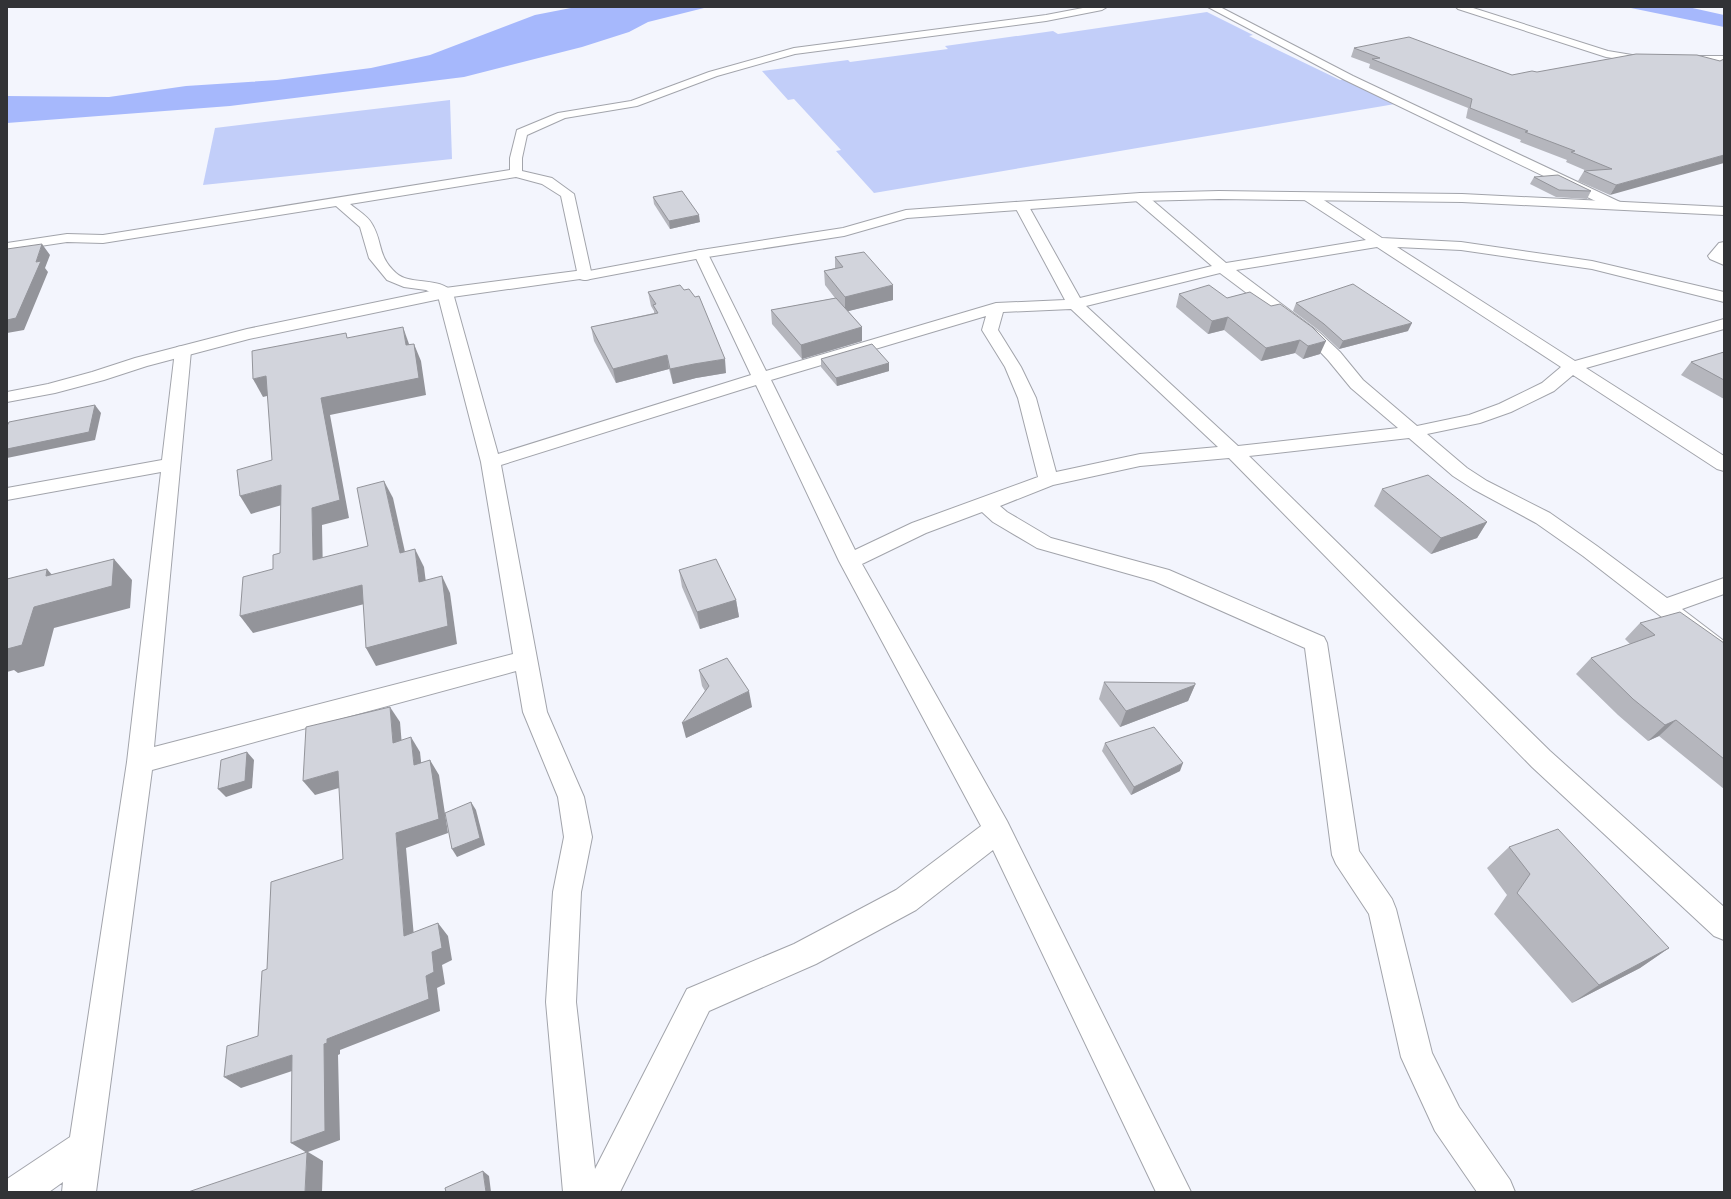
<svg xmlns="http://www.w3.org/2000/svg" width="1731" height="1199" viewBox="0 0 1731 1199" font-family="'Open Sans',sans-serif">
  <rect width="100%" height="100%" fill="#f3f5fd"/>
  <!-- green -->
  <g fill="#c2cef9">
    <polygon points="1207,12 1253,35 1249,36 1340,80 1345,79 1395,104 874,193 836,151 841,150 794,99 788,100 762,71 848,60 850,62 948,49 945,46 1053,31 1058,34"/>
    <polygon points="450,100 452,159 203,185 215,128"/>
  </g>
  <!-- water -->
  <g fill="#a6b8fc">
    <polygon points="576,7 708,7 648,22 629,32 582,47 464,77 230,106 7,123 7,96 109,97 186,86 277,80 371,68 430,55 535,15"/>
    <polygon points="1626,7 1688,7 1724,15 1724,27"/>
  </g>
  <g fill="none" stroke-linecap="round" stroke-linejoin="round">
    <defs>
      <g id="street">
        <path d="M 1088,7 L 1107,7 L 1102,10 L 1046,21 L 795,54 L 717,76 L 637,106 L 565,118 L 527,135 L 522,158 L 522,171 L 552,178 L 574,194 L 592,276 L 590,279 L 585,280 L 580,279 L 578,276 L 561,196 L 542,184 L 516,177 L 350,204 C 357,210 368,216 372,224 C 383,242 377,256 396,273 C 410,286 441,276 453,293 L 498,454 L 751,375 L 694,254 L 696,251 L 701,250 L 706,251 L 708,254 L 766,371 L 996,303 L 1065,300 L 1014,205 L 1016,202 L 1026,202 L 1028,205 L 1080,298 L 1212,266 L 1135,200 L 1133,197 L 1135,194 L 1145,194 L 1226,263 L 1366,240 L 1303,199 L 1301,196 L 1303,193 L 1313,193 L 1382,238 L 1461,242 L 1592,261 L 1724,292 L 1724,302 L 1592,269 L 1461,250 L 1397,247 L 1575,361 L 1724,319 L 1724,329 L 1586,368 L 1724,456 L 1724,471 L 1717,469 L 1573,375 L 1554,391 L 1511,412 L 1480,423 L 1427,434 L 1467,468 L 1487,481 L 1550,513 L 1597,546 L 1667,598 L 1724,578 L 1724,594 L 1682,609 L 1724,641 L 1724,662 L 1716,659 L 1583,556 L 1536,523 L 1473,489 L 1453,476 L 1409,438 L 1249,456 L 1550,751 L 1724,907 L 1724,940 L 1714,936 L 1532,767 L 1229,458 L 1140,466 L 1053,485 L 1000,506 L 1007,512 L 1051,538 L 1169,570 L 1324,637 L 1327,643 L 1359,851 L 1392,899 L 1396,909 L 1432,1053 L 1459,1107 L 1510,1180 L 1515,1192 L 1477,1192 L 1435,1131 L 1406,1068 L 1401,1057 L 1369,914 L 1336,864 L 1332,855 L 1305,648 L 1154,581 L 1037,548 L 993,522 L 982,512 L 926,533 L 862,564 L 1007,821 L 1191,1192 L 1156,1192 L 993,850 L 916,910 L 816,964 L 709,1011 L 620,1192 L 563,1192 L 546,1002 L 553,892 L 564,837 L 558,797 L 523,712 L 516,671 L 152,770 L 96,1192 L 62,1192 L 63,1182 L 49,1192 L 7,1192 L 7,1179 L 70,1137 L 127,762 L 161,472 L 7,500 L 7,488 L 162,460 L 175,351 L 177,347 L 183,346 L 189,347 L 191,351 L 154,747 L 513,654 L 481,462 L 438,296 L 426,290 L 404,287 L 387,280 L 369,258 L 360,227 L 336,206 L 103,243 L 67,242 L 7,251 L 7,243 L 67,234 L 103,235 L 510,170 L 510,158 L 517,130 L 558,113 L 631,101 L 709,72 L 794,48 L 1046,15 ZM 1377,247 L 1561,367 L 1542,383 L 1499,404 L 1469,415 L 1417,426 L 1363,380 L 1340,352 L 1320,333 L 1236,270 ZM 1220,273 L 1308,339 L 1328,360 L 1351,388 L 1398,428 L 1238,446 L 1086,306 ZM 1071,309 L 1218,447 L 1140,454 L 1056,472 L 1036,398 L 1021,367 L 998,330 L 1003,312 ZM 986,316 L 982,330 L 1005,367 L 1018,398 L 1038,477 L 912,523 L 855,550 L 771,380 ZM 756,385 L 839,561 L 981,826 L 896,890 L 794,944 L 687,989 L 595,1169 L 576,1002 L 581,892 L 592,837 L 584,797 L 547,712 L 501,465 Z"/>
        <polygon points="1208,7 1220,7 1353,76 1620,202 1622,205 1620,208 1610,208 1345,80"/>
        <polygon points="1456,7 1470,7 1608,51 1638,56 1724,56 1724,62 1638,62 1606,57 1458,9"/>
        <polygon points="1724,242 1724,265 1710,259 1708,256 1719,243"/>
      </g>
      <polygon id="secondary" points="1219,191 1462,194 1724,207 1724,215 1462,202 1219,199 1140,201 907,218 844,236 701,258 585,280 580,279 445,298 249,339 147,366 104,380 55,393 7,402 7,392 48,384 92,372 135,358 247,329 445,288 584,270 589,271 701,250 843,228 906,210 1140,193"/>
    </defs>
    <!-- street casing -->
    <use href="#street" stroke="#a2a4ab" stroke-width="2"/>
    <!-- secondary casing -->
    <use href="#secondary" stroke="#a2a4ab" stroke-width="2"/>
    <!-- street -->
    <use href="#street" fill="#fff" fill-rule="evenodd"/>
    <!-- secondary -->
    <use href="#secondary" fill="#fff" fill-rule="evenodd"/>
  </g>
  <!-- wall -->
  <g fill="#b5b6bd">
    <polygon points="1354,48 1512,75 1697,55 1610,195 1578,181 1584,171 1587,171 1566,162 1567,160 1520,142 1521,140 1466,118 1468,108 1369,68 1370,64 1351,57"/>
    <polygon points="1534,177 1591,191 1587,199 1556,197 1530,184"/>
    <polygon points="653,197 700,222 670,229 654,204"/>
    <polygon points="835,257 893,300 848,311 862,327 862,341 802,359 772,324 771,310 835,298 825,285 824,271 835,268"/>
    <polygon points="648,292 726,373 696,378 673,384 669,369 616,383 594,341 591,327 654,313 654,311 651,306"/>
    <polygon points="1250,292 1320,354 1303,359 1295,353 1261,361 1224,330 1208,334 1176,307 1179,294 1227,298"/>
    <polygon points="1296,303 1408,331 1339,349 1321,332 1293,311"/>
    <polygon points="1724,352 1724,399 1681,375 1691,362"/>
    <polygon points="821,359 889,363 889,371 837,386 821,367"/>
    <polygon points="1382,489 1487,522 1477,538 1431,554 1374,506"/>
    <polygon points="679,570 736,600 739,617 700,629 682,587"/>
    <polygon points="1640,623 1724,643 1724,789 1659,736 1648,741 1618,715 1576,674 1591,658 1630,644 1625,639"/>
    <polygon points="699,670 752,707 686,738 705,691 702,686"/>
    <polygon points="1104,682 1195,685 1188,701 1120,727 1099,699"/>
    <polygon points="1105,743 1180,771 1131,795 1102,751"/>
    <polygon points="1509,847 1669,948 1640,968 1572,1003 1494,914 1507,895 1487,868"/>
  </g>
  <!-- shaded-wall -->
  <g fill="#93949a">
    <polygon points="1724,155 1724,163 1610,195 1616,185"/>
    <polygon points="699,215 700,222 670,229 669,221"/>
    <polygon points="42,244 50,255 45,268 48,272 24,330 7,333 7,320 36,262"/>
    <polygon points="893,285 893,300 845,312 845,297"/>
    <polygon points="1228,317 1224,330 1208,334 1212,321"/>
    <polygon points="1412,323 1408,331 1339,349 1343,341"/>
    <polygon points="403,327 409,344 413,362 406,345"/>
    <polygon points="862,327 862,341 802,359 801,345"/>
    <polygon points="1300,340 1295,353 1261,361 1266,348"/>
    <polygon points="1326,341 1320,354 1303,359 1308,346"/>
    <polygon points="414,344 421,361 426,395 330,415 349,518 322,525 323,577 313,560 312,508 321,398"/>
    <polygon points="667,355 669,369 616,383 613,369"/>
    <polygon points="725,359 726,373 696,378 673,384 670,369 694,364"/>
    <polygon points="889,363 889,371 837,386 836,378"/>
    <polygon points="266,376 275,394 263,397 253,379"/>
    <polygon points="95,405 101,413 95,440 7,458 7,449"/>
    <polygon points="384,481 393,498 409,570 400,553"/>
    <polygon points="281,485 292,502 251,514 240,496"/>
    <polygon points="1487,522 1477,538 1431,554 1441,538"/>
    <polygon points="415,549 424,567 428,599 419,582"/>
    <polygon points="114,559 132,580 130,608 54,628 44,666 18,673 14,670 7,672 7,649 34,607"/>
    <polygon points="47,569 66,591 46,576"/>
    <polygon points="442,576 450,593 457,644 376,666 366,648"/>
    <polygon points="362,585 372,602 253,633 240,616"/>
    <polygon points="736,600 739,617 700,629 697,612"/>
    <polygon points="1195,685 1188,701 1120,727 1126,711"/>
    <polygon points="749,691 752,707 686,738 682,723"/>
    <polygon points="390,707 400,722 403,758 393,743"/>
    <polygon points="1676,720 1659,736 1648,741 1665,725"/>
    <polygon points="411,737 420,752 423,780 414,765"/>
    <polygon points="247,752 254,760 252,788 226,797 218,789"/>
    <polygon points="430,760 439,775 448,833 406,848 415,948 404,936 396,833"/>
    <polygon points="1183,763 1180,771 1131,795 1134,787"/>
    <polygon points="338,771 349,785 315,795 303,781"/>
    <polygon points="471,802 476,810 485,845 457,857 452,849"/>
    <polygon points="438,923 448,936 452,960 442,965 445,984 437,988 440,1011 340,1050 340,1054 338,1055 340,1140 308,1152 323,1161 322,1192 305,1192 307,1153 291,1143 324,1044 327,1039 426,976"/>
    <polygon points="1669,948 1640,968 1572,1003 1599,985"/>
    <polygon points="292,1055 307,1066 241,1088 224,1077"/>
    <polygon points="483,1171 489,1176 491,1192 486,1192"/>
  </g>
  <!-- building -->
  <g fill="#d2d4dc" stroke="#93949a">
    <polygon points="1409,37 1512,75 1532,71 1537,72 1636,54 1697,55 1720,61 1724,59 1724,155 1616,185 1584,171 1612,169 1571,152 1575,151 1525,132 1528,131 1470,108 1472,99 1372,59 1380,58 1354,48"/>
    <polygon points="1558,175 1591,191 1559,190 1534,177"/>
    <polygon points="682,191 699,215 669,221 653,197"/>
    <polygon points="42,244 36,262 41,261 16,318 7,320 7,249"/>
    <polygon points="864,252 893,285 845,297 824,271 843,267 835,257"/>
    <polygon points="1353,284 1412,323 1343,341 1324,324 1296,303"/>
    <polygon points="680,285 684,290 689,289 695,297 699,296 725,359 694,364 670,369 667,355 613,369 591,327 658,313 653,305 656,304 648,292"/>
    <polygon points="1209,285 1227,298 1250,292 1271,306 1280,304 1312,327 1326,341 1308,346 1300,340 1266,348 1228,317 1212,321 1179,294"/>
    <polygon points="836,298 862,327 801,345 771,310"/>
    <polygon points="403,327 406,345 414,344 419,378 321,398 340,500 312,508 313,560 368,546 357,488 384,481 400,553 415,549 419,582 442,576 448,626 366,648 362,585 240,616 243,577 273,569 273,555 280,553 281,485 240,496 237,470 272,460 266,376 253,379 252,351 346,333 347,338"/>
    <polygon points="872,344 889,363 836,378 821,359"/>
    <polygon points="1724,352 1724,380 1691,362"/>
    <polygon points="95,405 89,432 7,449 7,426 9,422"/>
    <polygon points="1428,475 1487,522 1441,538 1382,489"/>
    <polygon points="114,559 112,586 34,607 22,645 7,649 7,579 47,569 46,576"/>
    <polygon points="716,559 736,600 697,612 679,570"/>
    <polygon points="1680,612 1724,643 1724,759 1676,720 1665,725 1633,699 1591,658 1655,635 1640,623"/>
    <polygon points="727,658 749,691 682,723 709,686 699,670"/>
    <polygon points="1104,682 1195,683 1195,685 1126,711"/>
    <polygon points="390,707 393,743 411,737 414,765 430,760 439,819 396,833 404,936 438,923 442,948 432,952 434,972 426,976 429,999 327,1039 327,1043 324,1044 325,1131 291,1143 292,1055 224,1077 227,1046 258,1036 262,971 267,969 271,882 343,859 338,771 303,781 306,727"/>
    <polygon points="1154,727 1183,763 1134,787 1105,743"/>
    <polygon points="247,752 245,781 218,789 221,760"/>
    <polygon points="471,802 480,838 452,849 445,813"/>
    <polygon points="1558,829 1669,948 1599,985 1517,893 1530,874 1509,847"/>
    <polygon points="307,1152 305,1192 188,1192"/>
    <polygon points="483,1171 486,1192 446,1192 445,1188"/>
  </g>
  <!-- border -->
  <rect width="1731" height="1199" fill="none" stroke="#323336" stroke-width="16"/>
</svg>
